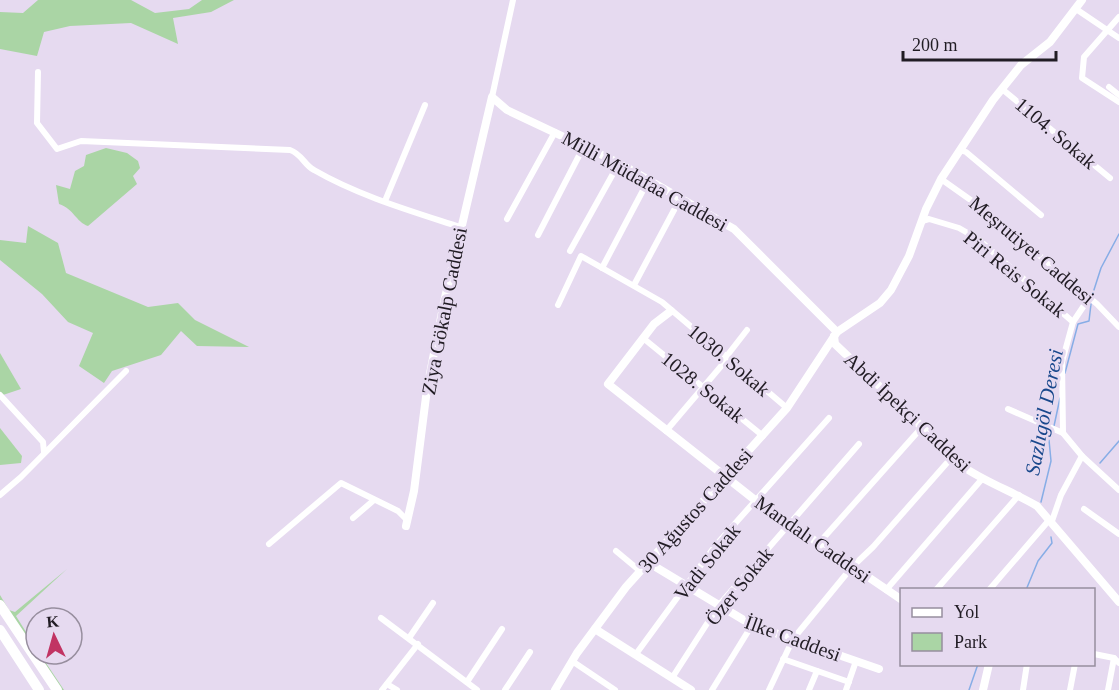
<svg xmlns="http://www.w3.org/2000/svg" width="1119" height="690" viewBox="0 0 1119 690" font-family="'Times New Roman',serif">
  <rect width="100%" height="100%" fill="#e6daf0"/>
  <!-- green -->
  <g fill="#aad5a5">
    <polygon points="38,0 131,0 155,13 189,9 202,0 234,0 211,12 173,18 178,44 131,23 70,26 44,32 37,56 0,49 0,12 23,13"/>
    <path d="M 106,148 L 127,153 L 138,161 L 140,168 L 133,176 L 137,184 L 88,226 C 76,222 74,209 59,204 L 56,185 L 70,189 L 75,171 L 84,166 L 86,155 Z"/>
    <polygon points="28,226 58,243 66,273 148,307 178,303 195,320 249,347 197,346 181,331 161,355 112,371 104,383 79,366 93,333 68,322 42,294 0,260 0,240 26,243"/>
    <polygon points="0,353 21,389 0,396"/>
    <polygon points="0,428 22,456 21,463 0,465"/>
    <polygon points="67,569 16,616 36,648 36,654 40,654 64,690 59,690 0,600 0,595 9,610 15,612"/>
  </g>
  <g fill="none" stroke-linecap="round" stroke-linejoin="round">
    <!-- stream -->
    <g stroke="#87ade6" stroke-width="1.5">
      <polyline points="1092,296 1101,268 1119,234"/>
      <polyline points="1065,373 1078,324 1089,321 1091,304"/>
      <polyline points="1054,426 1060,398"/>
      <polyline points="1100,463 1119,441"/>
      <polyline points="1041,502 1051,461 1049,440 1053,431"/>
      <polyline points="1026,590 1038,561 1052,543 1051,537"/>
      <polyline points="969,690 978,664"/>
    </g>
    <!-- street -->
    <g stroke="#fff" stroke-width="6">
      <polyline points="1076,9 1119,38"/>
      <polyline points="1119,17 1084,57 1082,78 1119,102"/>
      <path d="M 38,72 L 37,123 L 57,149 L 81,141 L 290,150 C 302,154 304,165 314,170 C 359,196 411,211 460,227"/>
      <polyline points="1109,87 1119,95"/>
      <polyline points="1002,89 1110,178"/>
      <polyline points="492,97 513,0"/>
      <polyline points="960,150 966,152 1041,215"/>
      <polyline points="941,179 989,213 1097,304 1119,327"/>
      <polyline points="385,201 425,105"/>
      <polyline points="507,219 555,132"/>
      <polyline points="922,221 929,219 959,228 978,239 1073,322"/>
      <polyline points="538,235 584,146"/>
      <polyline points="570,251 619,163"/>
      <polyline points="602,268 649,179"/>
      <polyline points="634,285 681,197"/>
      <polyline points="1089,298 1073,322 1062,362 1063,433 1082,456 1119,490"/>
      <polyline points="558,305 581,256 662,302 787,408"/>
      <polyline points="643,338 763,436"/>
      <polyline points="726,357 747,330"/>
      <polyline points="0,395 43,442 44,452"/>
      <polyline points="1008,409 1063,433"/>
      <polyline points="666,431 728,358"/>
      <polyline points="0,495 21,477 126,371"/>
      <polyline points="1084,509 1119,534"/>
      <polyline points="353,518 374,500"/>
      <polyline points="1052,521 1061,495 1082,456"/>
      <polyline points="819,543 923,426"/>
      <polyline points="269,544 341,483 398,511 407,520"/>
      <polyline points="616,551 640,571"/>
      <polyline points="886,590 982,479"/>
      <polyline points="936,590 1019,495"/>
      <polyline points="989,590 1050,519"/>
      <polyline points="381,618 477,690"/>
      <polyline points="409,638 433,603"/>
      <polyline points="636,654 715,546 829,418"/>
      <polyline points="1094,654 1114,658 1119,663"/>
      <polyline points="783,659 849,682"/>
      <polyline points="572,661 615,690"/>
      <polyline points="672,678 719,605 859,444"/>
      <polyline points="467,682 502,629"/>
      <polyline points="387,684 397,690"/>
      <polyline points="382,690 418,644"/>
      <polyline points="505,690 530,652"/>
      <polyline points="712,690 752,625"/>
      <polyline points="769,690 793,639 852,567 873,547 953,456"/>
      <polyline points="809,690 817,671"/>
      <polyline points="846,690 856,661"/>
      <polyline points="1023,690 1027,664"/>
      <polyline points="1070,690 1075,664"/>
      <polyline points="1108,690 1114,658"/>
    </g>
    <!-- secondary -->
    <g stroke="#fff" stroke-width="8">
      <polyline points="671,311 654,324 608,384 755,500 902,600"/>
      <path d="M 834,336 L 835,344 L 965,468 C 988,483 1013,492 1037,506 L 1119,602"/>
      <polyline points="406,526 414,491 427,389 444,302 492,97 507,110 619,163 734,229 837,332"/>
      <polyline points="649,563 752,625 879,669"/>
      <polyline points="595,629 691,690"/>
      <polyline points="555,690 577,653 626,587 787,408 837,332 880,303 891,290 909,256 926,209 941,179 993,100 1021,65 1050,42 1082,0"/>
      <polyline points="983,690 989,664"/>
    </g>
    <!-- highway -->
    <g stroke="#fff" stroke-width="10">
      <polyline points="0,605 57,690"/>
      <polyline points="0,630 39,690"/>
    </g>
  </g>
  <g text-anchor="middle" stroke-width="6" stroke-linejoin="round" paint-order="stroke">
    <!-- street labels -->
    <g font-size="20" fill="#211c24" stroke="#e6daf0">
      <text transform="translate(1056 133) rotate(40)" y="7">1104. Sokak</text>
      <text transform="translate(645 181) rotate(29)" y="7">Milli Müdafaa Caddesi</text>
      <text transform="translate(1032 250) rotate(40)" y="7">Meşrutiyet Caddesi</text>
      <text transform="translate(1015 274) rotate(39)" y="7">Piri Reis Sokak</text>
      <text transform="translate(444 311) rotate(-79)" y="7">Ziya Gökalp Caddesi</text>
      <text transform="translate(729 360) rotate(40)" y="7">1030. Sokak</text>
      <text transform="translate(703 387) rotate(39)" y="7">1028. Sokak</text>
      <text transform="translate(908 412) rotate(43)" y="7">Abdi İpekçi Caddesi</text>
      <text transform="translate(695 510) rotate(-48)" y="7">30 Ağustos Caddesi</text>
      <text transform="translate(813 539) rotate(35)" y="7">Mandalı Caddesi</text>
      <text transform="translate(707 562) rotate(-51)" y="7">Vadi Sokak</text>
      <text transform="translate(739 586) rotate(-51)" y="7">Özer Sokak</text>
      <text transform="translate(793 638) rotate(20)" y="7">İlke Caddesi</text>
    </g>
    <!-- water labels -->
    <g font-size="21" font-style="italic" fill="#19488c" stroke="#e6daf0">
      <text transform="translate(1044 412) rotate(-79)" y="7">Sazlıgöl Deresi</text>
    </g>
  </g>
  <!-- legend -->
  <rect x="900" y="588" width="195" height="78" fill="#e6daf0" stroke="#978e9e" stroke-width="1.5"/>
  <rect x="912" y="608" width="30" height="9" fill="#ffffff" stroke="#978e9e" stroke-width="1.5"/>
  <text x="954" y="618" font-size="18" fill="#211c24">Yol</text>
  <rect x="912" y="633" width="30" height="18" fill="#aad5a5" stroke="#978e9e" stroke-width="1.5"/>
  <text x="954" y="648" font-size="18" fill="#211c24">Park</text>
  <!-- north arrow -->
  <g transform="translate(54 636) rotate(355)"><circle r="28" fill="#e6daf0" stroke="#978e9e" stroke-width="1.5"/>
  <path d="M0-4.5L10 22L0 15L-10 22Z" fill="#c13363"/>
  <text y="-9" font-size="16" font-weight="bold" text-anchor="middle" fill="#211c24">K</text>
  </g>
  <!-- scale -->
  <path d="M903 51v9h153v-9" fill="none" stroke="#211c24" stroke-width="3"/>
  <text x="912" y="51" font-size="18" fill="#211c24" stroke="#e6daf0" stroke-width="4.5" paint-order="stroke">200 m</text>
</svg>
